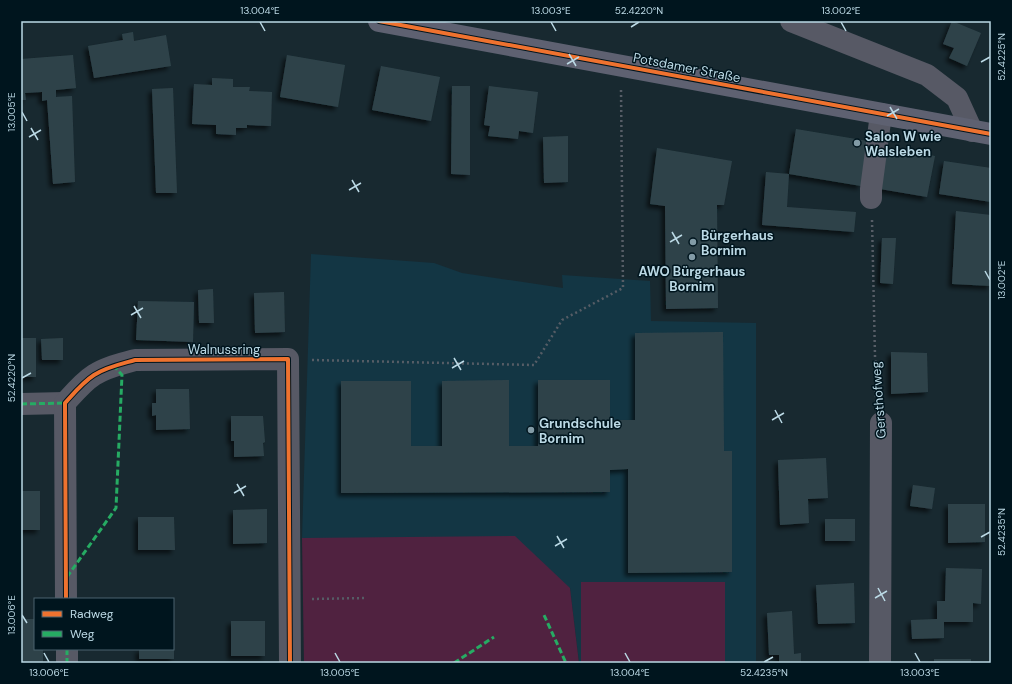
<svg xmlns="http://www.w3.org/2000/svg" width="1012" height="684" viewBox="0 0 1012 684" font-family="'DM Sans',sans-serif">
  <defs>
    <filter id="shadow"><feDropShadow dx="-3.5" dy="3.5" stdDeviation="2" flood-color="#0009"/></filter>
  </defs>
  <rect width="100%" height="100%" fill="#182930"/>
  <!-- built -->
  <polygon fill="#133644" points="311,254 434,263 462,273 563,288 562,275 650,281 651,321 756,323 756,663 579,663 570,588 302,538"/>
  <!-- green -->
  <g fill="#502240">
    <polygon points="515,536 570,588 579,663 304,663 302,538"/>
    <rect x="581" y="582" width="144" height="81"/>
  </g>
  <!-- building -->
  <g fill="#2f434a" filter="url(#shadow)">
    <polygon points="952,21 981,33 967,66 949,58 954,48 943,44"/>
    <polygon points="133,32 134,41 166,35 171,66 94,78 88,46 123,40 122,34"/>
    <polygon points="73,55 76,88 56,90 56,97 72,96 75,182 53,184 47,100 42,101 42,92 25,93 26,100 21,100 21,59"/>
    <polygon points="287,55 345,65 338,107 280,97"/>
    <polygon points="381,66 440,77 431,121 372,110"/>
    <polygon points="212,78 233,79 233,87 250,87 249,91 272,92 271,126 247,125 247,128 236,128 236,135 216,134 216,125 192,124 194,84 212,85"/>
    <polygon points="452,86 470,86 470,175 451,174"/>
    <polygon points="489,86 538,92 533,133 519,131 518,139 488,136 490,126 484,125"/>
    <polygon points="173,88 177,193 156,193 152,89"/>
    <polygon points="796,129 868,141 861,186 789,174"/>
    <polygon points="568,136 568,182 544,183 543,137"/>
    <polygon points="657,148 732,161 724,205 717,205 718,308 666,309 665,206 650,204"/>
    <polygon points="887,148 935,156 927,197 880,189"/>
    <polygon points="944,161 991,168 991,202 939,194"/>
    <polygon points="766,172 789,174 787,207 856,212 854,232 762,225"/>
    <polygon points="956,211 991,215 991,286 952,284"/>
    <polygon points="882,238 896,238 893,284 880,283"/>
    <polygon points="213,289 214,323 199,323 198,290"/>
    <polygon points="284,292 285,332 255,333 254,293"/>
    <polygon points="138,301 194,302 193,342 136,340"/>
    <polygon points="723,332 724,451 732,451 732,572 628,573 628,469 610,470 610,492 341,493 341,381 411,381 411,446 442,446 442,381 509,380 509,446 538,446 538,380 610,380 610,420 635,420 635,333"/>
    <rect x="21" y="338" width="15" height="39"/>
    <polygon points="63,338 63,360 42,360 41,339"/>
    <polygon points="891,352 927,353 928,392 891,394"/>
    <polygon points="156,389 189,389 190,429 156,430 156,415 152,416 152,403 156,403"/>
    <polygon points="231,416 263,416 265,442 263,443 264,456 234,457 234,441 231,441"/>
    <polygon points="826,458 828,498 808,499 809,523 780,525 778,460"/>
    <polygon points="913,485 935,488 932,509 910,506"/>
    <rect x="21" y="491" width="19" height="39"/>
    <polygon points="948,504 985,504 985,542 948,543"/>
    <polygon points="267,509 267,543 233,544 233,510"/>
    <polygon points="138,517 174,517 175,550 138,550"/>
    <rect x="825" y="519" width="30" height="22"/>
    <polygon points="946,568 982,569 981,604 973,603 973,622 944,622 944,638 912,639 911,620 937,619 937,601 945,601"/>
    <polygon points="854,583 855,623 818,624 816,585"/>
    <polygon points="792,611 794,654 801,653 801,663 779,663 779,655 769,655 767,613"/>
    <polygon points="21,619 35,619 35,649 43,649 43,663 21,663"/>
    <rect x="231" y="621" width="34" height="35"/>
    <rect x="139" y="649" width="35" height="10"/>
    <rect x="934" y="659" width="37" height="4"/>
  </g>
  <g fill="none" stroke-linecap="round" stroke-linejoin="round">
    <!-- path -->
    <g stroke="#565d66" stroke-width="2.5" stroke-dasharray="2 3" stroke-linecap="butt">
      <polyline points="872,220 876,401"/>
      <polyline points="312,360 534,365 562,320 623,288 621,89"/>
      <polyline points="312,599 367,598"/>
    </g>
    <!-- minor -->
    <g stroke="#575965" stroke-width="22">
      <polyline points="791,21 927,75 957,98 972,131"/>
      <polyline points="871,198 871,189 881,114"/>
      <polyline points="21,404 65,403"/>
      <path d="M 66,599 L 65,403 C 74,393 83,382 94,375 C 106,367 121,364 135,360 L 288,359 L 290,663"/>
      <polyline points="67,649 67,663"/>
      <polyline points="880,663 881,423"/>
    </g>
    <!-- major -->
    <polyline stroke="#5e6171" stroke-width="22" points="379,21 991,134"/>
    <!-- quiet -->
    <g stroke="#26ab63" stroke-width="3" stroke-dasharray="6 3" stroke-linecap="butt">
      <polyline points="21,404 65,403"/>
      <polyline points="67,577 116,508 122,375 114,366"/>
      <polyline points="544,615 566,663"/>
      <polyline points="67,649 67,663"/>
      <polyline points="454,663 494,637"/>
    </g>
    <defs>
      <g id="cycleway">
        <polyline points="379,21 991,134"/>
        <path d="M 66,599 L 65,403 C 74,393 83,382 94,375 C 106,367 121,364 135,360 L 288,359 L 290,663"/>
      </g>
    </defs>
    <!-- cycleway casing -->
    <use href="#cycleway" stroke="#00151e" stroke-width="6"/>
    <!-- cycleway -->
    <use href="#cycleway" stroke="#ef722f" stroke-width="4"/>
  </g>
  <!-- ticks -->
  <path fill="none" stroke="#bbd9e5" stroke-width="1.5" d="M 260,22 L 265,31M 551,22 L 556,31M 841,22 L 846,31M 631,27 L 639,22M 569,54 L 576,66M 981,62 L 990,57M 567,64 L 579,57M 890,107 L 897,119M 22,112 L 27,121M 887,116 L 899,109M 31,128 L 38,140M 29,137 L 41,130M 352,180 L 359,192M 349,190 L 361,183M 672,232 L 679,244M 670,242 L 682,235M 985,271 L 990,280M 134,306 L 141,318M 131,315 L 143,308M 454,358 L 461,370M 452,368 L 464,361M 22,378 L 31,373M 775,410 L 782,423M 772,420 L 784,413M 237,484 L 244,496M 234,493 L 246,486M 557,536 L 564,548M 981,537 L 990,532M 555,546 L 567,539M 878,588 L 885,601M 875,598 L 887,591M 22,615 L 27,623M 44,653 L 49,662M 335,653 L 340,662M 625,653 L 630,662M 915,653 L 920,662M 764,662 L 773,657"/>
  <!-- markers -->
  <g fill="#829ba6" stroke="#00151e" stroke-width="1.5">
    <circle cx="857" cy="143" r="4"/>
    <circle cx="693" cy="242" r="4"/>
    <circle cx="692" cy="257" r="4"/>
    <circle cx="531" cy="430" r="4"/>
  </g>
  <g text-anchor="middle" stroke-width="3" stroke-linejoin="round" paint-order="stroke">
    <!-- street labels -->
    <g font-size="13" fill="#bbd9e5" stroke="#00151e">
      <text transform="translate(687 67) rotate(11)" y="5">Potsdamer Straße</text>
      <text x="224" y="354">Walnussring</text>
      <text transform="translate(878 400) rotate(-94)" y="5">Gersthofweg</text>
    </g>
    <!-- poi labels -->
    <g font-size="13" font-weight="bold" fill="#bbd9e5" stroke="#00151e" text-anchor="start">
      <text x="865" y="141">Salon W wie<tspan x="865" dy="15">Walsleben</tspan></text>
      <text x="701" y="240">Bürgerhaus<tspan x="701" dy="15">Bornim</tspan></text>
      <text x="692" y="276" text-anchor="middle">AWO Bürgerhaus<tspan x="692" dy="15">Bornim</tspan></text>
      <text x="539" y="428">Grundschule<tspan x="539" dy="15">Bornim</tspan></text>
    </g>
  </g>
  <!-- border -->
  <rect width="1012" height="684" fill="none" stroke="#00151e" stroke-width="44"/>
  <!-- legend -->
  <rect x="34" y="598" width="140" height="52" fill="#00151e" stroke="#4b636e"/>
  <rect x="42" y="611" width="20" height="6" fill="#ef722f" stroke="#4b636e"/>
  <text x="70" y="618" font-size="12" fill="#bbd9e5">Radweg</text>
  <rect x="42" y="631" width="20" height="6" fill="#26ab63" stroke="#4b636e"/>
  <text x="70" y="638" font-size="12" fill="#bbd9e5">Weg</text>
  <rect x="22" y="22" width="968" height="640" fill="none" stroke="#bbd9e5" stroke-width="1.5"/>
  <g font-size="10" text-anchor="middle" fill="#bbd9e5">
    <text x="260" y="14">13.004°E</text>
    <text x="551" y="14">13.003°E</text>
    <text x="639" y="14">52.4220°N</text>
    <text x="841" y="14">13.002°E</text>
    <text transform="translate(1001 57) rotate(-90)" y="4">52.4225°N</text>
    <text transform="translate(11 112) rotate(-90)" y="4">13.005°E</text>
    <text transform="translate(1001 280) rotate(-90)" y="4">13.002°E</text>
    <text transform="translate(11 378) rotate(-90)" y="4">52.4220°N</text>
    <text transform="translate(1001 532) rotate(-90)" y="4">52.4235°N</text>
    <text transform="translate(11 615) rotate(-90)" y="4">13.006°E</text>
    <text x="49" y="676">13.006°E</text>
    <text x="340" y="676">13.005°E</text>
    <text x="630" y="676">13.004°E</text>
    <text x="764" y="676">52.4235°N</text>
    <text x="920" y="676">13.003°E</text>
  </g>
</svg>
